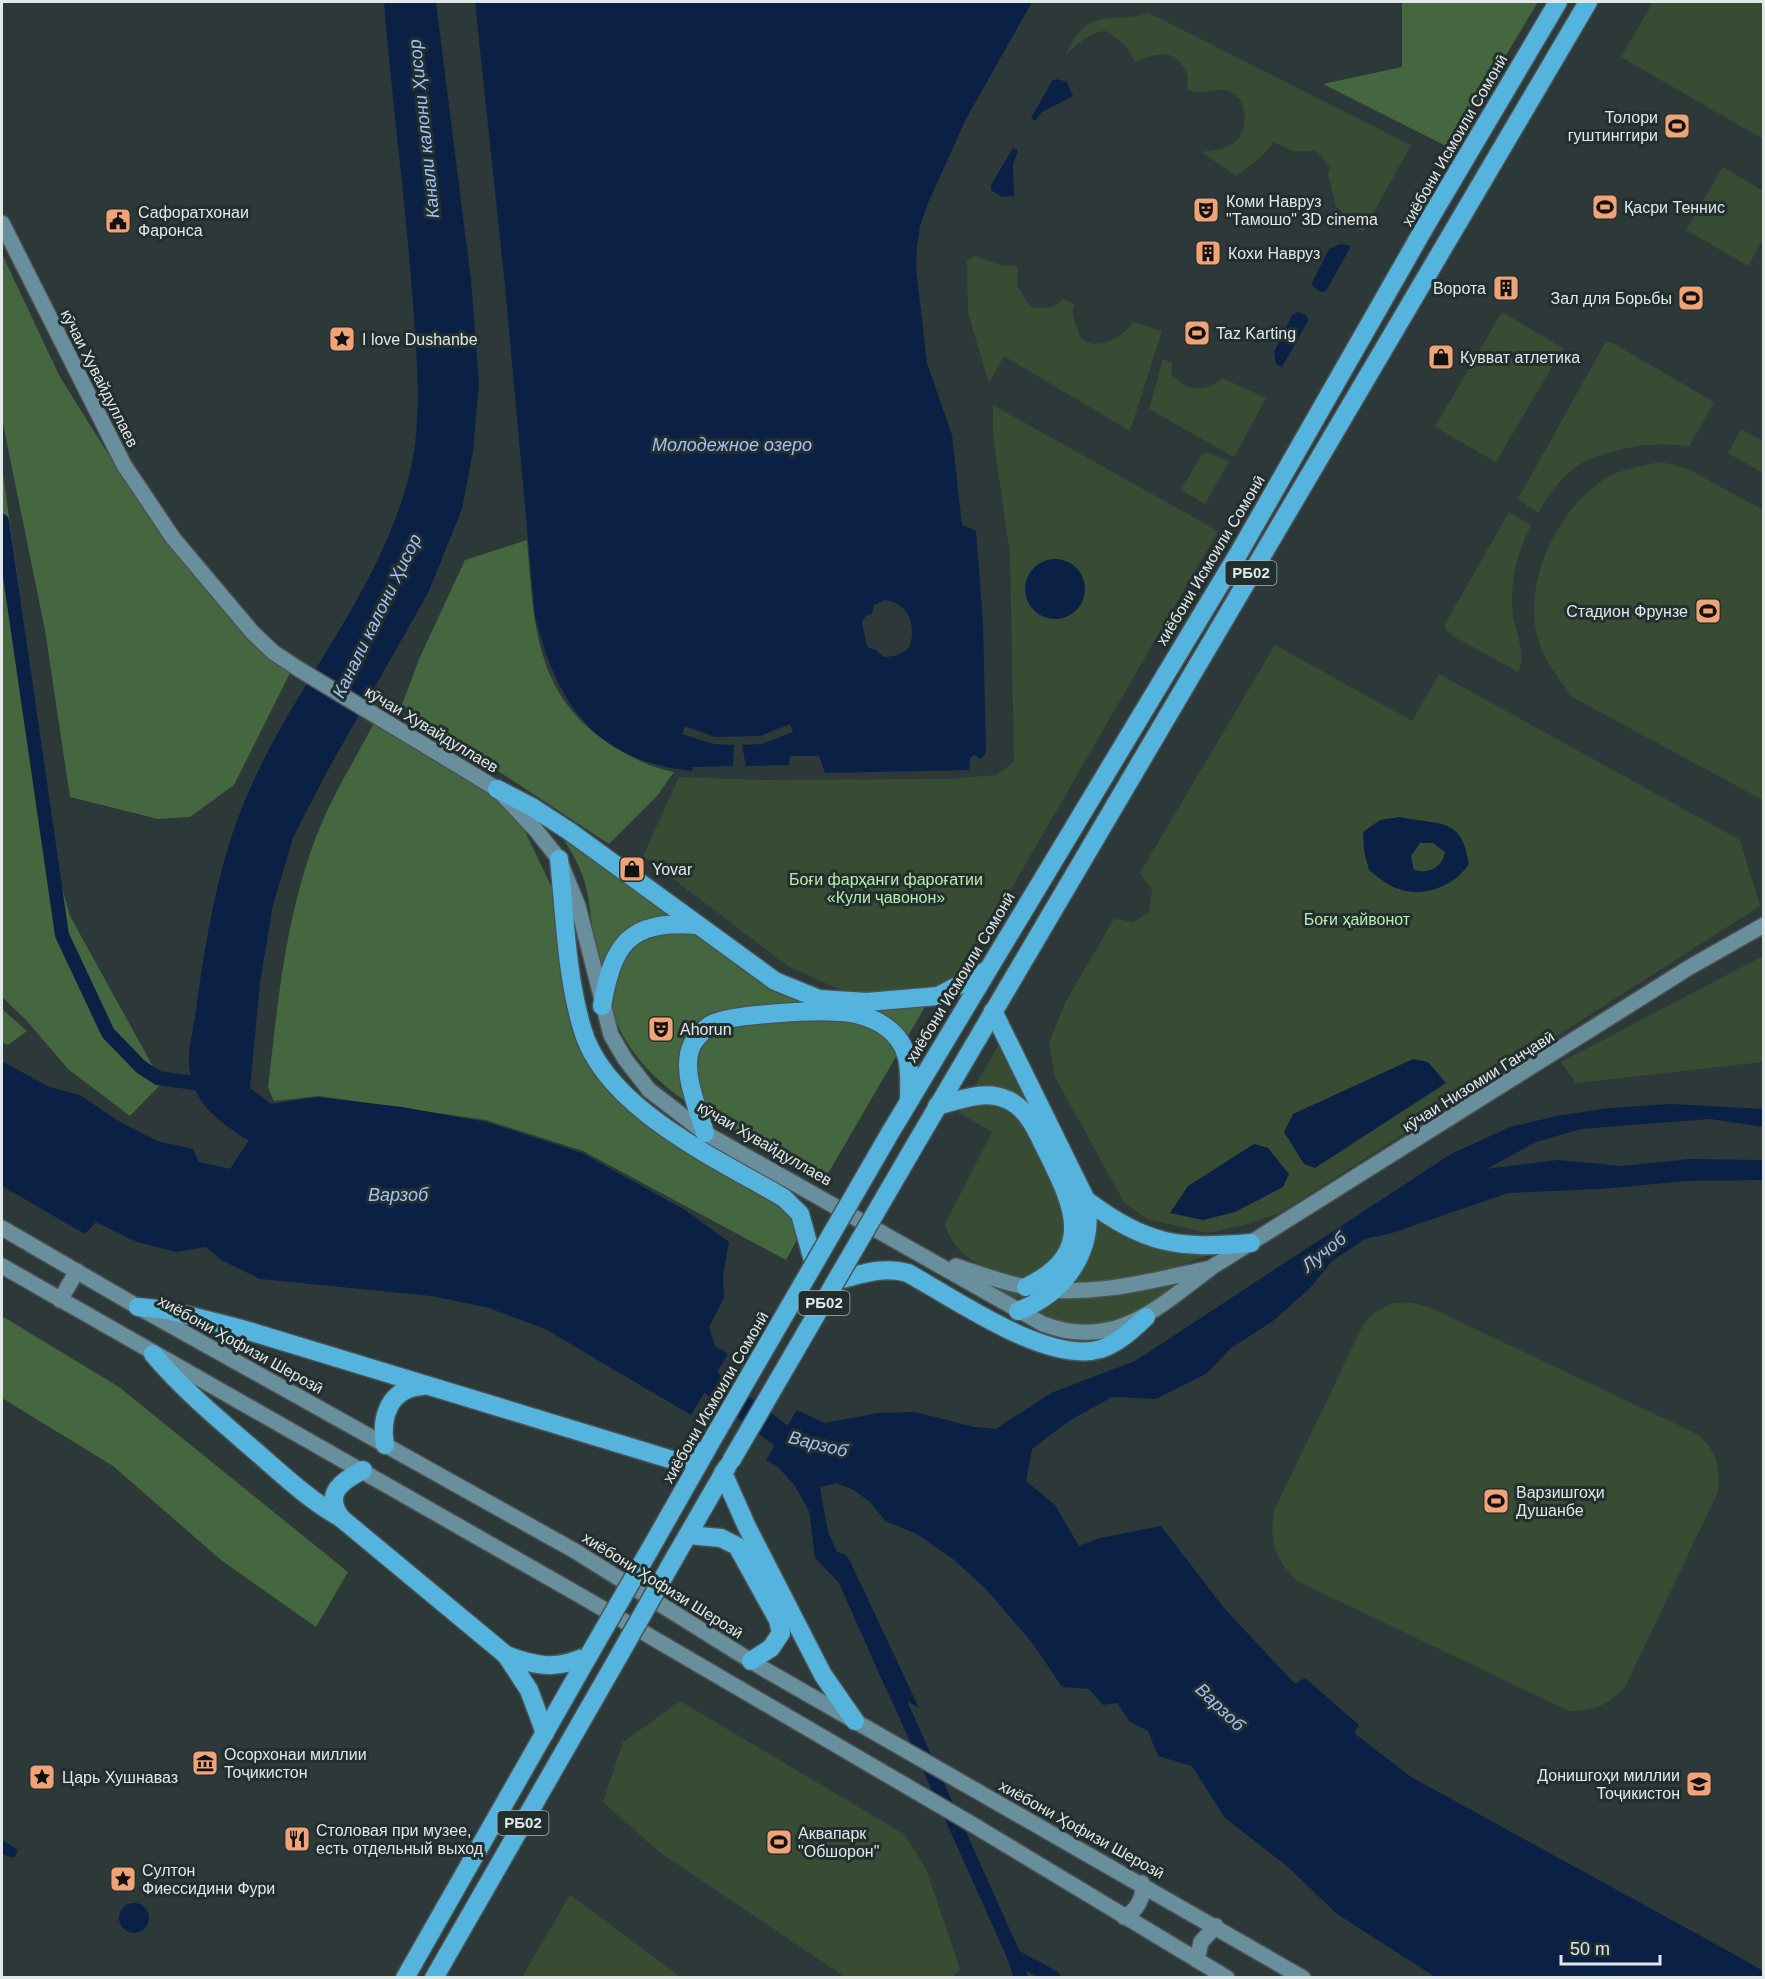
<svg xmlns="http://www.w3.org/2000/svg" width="1765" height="1979" viewBox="0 0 1765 1979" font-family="Helvetica,sans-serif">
  <rect width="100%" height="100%" fill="#2d3838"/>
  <!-- green -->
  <g fill="#384c34">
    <polygon points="1653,2 1763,2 1763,139 1621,57"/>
    <path d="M 1149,13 L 1411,145 L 1363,232 L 1336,207 L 1328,175 L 1330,167 L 1316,151 L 1292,151 L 1274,142 L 1261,157 L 1236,176 L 1202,152 C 1212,150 1225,150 1234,143 C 1249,131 1249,98 1229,91 C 1214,86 1201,97 1187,89 C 1189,80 1188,74 1183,66 C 1170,47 1152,55 1135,62 L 1125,45 L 1107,31 C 1091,31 1077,44 1066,55 C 1088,4 1111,25 1149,13 Z"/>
    <polygon points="1723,167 1763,191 1763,239 1748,266 1686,230"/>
    <path d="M 974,256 L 1004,266 L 1016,266 L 1018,269 L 1017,286 L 1032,308 L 1053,307 L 1064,299 L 1074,304 C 1071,314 1073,318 1077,327 C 1078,330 1078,334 1080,336 C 1092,354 1125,337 1133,322 L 1162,331 L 1130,431 L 1004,356 L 989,383 L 968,313 L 967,261 Z"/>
    <polygon points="1502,312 1563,348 1496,462 1435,427"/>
    <path d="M 1611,342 L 1714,402 L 1689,447 C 1671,443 1652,444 1633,447 C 1584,456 1564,468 1538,513 L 1518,499 L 1605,343 Z"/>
    <path d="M 1163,359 L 1172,363 L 1171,374 C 1186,391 1204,394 1222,378 L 1266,398 L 1234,457 L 1149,409 Z"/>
    <polygon points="993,405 1218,531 950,995 864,995 844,991 818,980 788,966 643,856 679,777 763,780 950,779 996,775 1014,762 1010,555 993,435"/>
    <polygon points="1741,429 1763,441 1763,473 1728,453"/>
    <polygon points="1206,452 1229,461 1205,504 1181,490 1202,454"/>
    <path d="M 1661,462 L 1688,469 L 1763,510 L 1763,800 L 1572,697 C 1560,680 1545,662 1539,642 C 1521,587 1555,514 1600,482 C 1618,469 1639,466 1661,462 Z"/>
    <path d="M 1509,512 L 1531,525 C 1518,552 1511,577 1512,607 C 1513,629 1528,652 1518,672 L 1453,636 L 1446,630 L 1445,624 Z"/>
    <polygon points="1275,645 1412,721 1439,674 1740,840 1760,906 1280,1213 1244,1225 1207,1233 1147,1219 1124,1202 1055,1077 1049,1043 1066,1001 1114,919 1133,922 1149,912 1152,889 1140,873"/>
    <polygon points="1763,956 1763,1062 1576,1083 1561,1062"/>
    <path d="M 1001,1041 L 1078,1205 L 1053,1281 C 1012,1278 958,1270 945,1224 L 992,1132 L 959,1113 Z"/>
    <path d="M 1095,1216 L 1222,1249 C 1172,1273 1122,1280 1067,1285 Z"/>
    <polygon points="975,1279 1036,1292 1032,1298 1011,1298"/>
    <polygon points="1186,1279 1132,1315 1103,1326 1059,1324 1034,1311 1065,1297 1114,1295"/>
    <path d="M 1393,1303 L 1412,1303 L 1431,1308 L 1699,1435 C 1717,1451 1720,1468 1718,1492 L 1625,1687 C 1610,1704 1592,1712 1569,1711 L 1297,1581 C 1275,1560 1269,1541 1274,1511 L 1363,1325 L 1375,1312 Z"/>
    <polygon points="680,1701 904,1834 926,1869 960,1969 953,1977 845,1977 658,1851 603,1802 623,1742"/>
    <polygon points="570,1895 681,1977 522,1977"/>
  </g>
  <!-- forest -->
  <g fill="#45673f">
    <polygon points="1402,2 1538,2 1450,148 1323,84 1402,67"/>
    <polygon points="2,254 60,377 124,479 174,548 292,669 234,785 190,817 158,819 70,797 45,630 2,419"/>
    <polygon points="2,466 58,873 70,916 162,1083 130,1116 68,1069 27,1021 2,997"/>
    <path d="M 527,540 C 534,626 535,702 620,750 C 638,761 653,768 674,772 L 657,796 L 609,844 L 401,707 L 420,657 L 465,560 Z"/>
    <path d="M 375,721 L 510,806 L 525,831 L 553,890 L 581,1030 L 622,1094 L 783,1200 L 803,1229 L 786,1260 L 583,1151 L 486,1120 L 319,1096 L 274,1101 L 268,1088 C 278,1000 286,910 320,827 C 335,791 357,756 375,721 Z"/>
    <path d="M 557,831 L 776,986 L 926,1005 L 826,1177 C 761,1143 668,1108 628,1044 C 611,1018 603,985 597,954 C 586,899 594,880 557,831 Z"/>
    <polygon points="2,1009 27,1031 8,1045 2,1042"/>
    <polygon points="2,1316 119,1387 348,1572 316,1627 221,1560 113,1466 2,1398"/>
  </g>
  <!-- water -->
  <g fill="#0a2145" fill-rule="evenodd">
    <path d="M 384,2 L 436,2 L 471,280 L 479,383 L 473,451 L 462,509 L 429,591 L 324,777 L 293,838 L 273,905 L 260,983 L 250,1088 L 271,1104 L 317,1097 L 402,1107 L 486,1122 L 582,1153 L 685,1210 L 729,1242 L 723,1275 L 724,1298 L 709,1327 L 715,1346 L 728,1354 L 691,1415 L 545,1329 L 489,1308 L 432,1296 L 260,1279 L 221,1260 L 206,1247 L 176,1252 L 137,1242 L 96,1222 L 85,1234 L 2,1186 L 2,1061 L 49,1087 L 80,1095 L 115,1119 L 157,1141 L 193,1149 L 199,1162 L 230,1169 L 249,1140 C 244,1139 236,1133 230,1128 C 207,1112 191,1093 189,1064 C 188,1047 194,1027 196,1010 C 206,937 219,858 249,791 C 296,683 380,591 409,476 C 423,422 417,360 413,305 C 406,204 392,103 384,2 Z"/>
    <path d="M 475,2 L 1032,2 L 966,119 L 928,203 L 920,226 L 917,247 L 916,268 L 927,363 L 952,435 L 962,525 L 976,531 L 983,623 L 986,753 L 981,759 L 974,755 L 970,758 L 969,770 L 825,773 L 819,756 L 790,756 L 789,765 L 746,766 L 742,745 L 762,744 L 793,732 L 790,724 L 760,736 L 715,737 L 685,726 L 682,734 L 713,744 L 734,745 L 733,766 L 693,767 L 692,771 C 595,761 557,704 535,616 L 505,286 ZM 885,600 C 909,603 916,625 910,646 C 903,654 895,657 884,657 L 876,650 L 867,647 L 862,622 L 866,616 L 872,614 L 874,605 Z"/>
    <polygon points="1056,79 1067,82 1073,96 1042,112 1035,121 1031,118 1052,81"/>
    <polygon points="1013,148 1018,150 1013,164 1014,196 1002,197 991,190 991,185"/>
    <polygon points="1341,244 1351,246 1326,291 1321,292 1311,285 1329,249"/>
    <polygon points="1298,312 1307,316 1308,321 1282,367 1276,364 1274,352 1292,315"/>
    <circle cx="1055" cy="589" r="30"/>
    <path d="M 1400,817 C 1438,826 1462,815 1469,864 C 1455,885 1427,897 1402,890 C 1389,887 1379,878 1369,870 L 1364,851 L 1363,832 L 1380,820 ZM 1420,843 L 1433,843 L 1445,852 C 1442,868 1429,874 1414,870 L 1411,856 Z"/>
    <polygon points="1413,1059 1428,1062 1446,1083 1315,1168 1304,1164 1284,1132 1293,1114"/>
    <polygon points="1671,1104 1763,1109 1763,1127 1710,1119 1581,1129 1536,1142 1486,1169 1558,1160 1622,1166 1690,1159 1761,1160 1763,1160 1763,1180 1687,1181 1601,1189 1508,1193 1392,1233 1365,1239 1332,1261 1309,1289 1273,1321 1231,1348 1206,1374 1156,1399 1112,1397 1069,1421 1032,1449 1026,1481 1055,1505 1079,1546 1100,1538 1161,1526 1224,1608 1295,1684 1305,1678 1359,1725 1354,1733 1411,1777 1739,1957 1763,1971 1763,1977 1439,1978 1432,1975 1337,1914 1288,1867 1225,1818 1192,1766 1158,1756 1148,1731 1130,1722 1117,1703 1103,1705 1089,1689 1062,1687 1033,1644 986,1589 953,1559 917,1534 885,1521 871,1503 854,1490 836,1483 820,1487 828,1532 837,1552 845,1554 850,1561 919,1708 886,1689 839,1583 815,1558 809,1511 795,1486 779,1468 766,1460 797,1410 825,1423 878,1413 915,1412 974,1427 996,1429 1051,1393 1135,1361 1451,1154 1510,1127 1556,1116 1610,1108"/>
    <polygon points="1254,1144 1268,1148 1289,1174 1283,1187 1235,1212 1203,1220 1170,1213 1188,1186"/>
    <polygon points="2,1840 18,1850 14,1858 2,1854"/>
    <circle cx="134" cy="1918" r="15"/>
  </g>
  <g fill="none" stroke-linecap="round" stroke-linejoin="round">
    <!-- canal -->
    <g stroke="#0a2145" stroke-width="14">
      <polyline points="2,521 62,935 108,1033 141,1067 158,1078 209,1085"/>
      <polyline points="890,1680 1014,1956 1021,1978"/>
      <polyline points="1014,1956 1054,1978"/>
    </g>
    <!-- river -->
    <polyline stroke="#0a2145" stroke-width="24" points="685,1363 787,1440 813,1444"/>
    <defs>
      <g id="secondary">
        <path d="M 2,223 L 124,465 L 173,538 L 252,632 L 273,652 L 297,668 L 497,789 L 535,829 L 559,859 L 578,906 L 611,1035 L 625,1059 L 649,1090 L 705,1133 L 1043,1324 C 1114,1351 1158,1308 1212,1267 L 1690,967 L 1764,925"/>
        <polyline points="2,1228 138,1307 575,1551 764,1669 1303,1978"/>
        <polyline points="2,1266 581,1596 975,1826 1227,1978"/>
        <path d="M 956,1266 C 980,1274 1003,1283 1027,1287 C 1088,1298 1147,1282 1206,1269"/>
        <polyline points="60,1300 77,1271"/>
        <path d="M 1124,1917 C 1137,1911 1145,1896 1142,1883"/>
        <polyline points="1197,1960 1201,1942 1216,1926"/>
      </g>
      <g id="highway">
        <polyline points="497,789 532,807 569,831 775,981 819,999 867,1002 938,996 984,972"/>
        <path d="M 559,859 C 565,916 566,973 582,1028 C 604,1108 718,1159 784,1198 L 800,1214 L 814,1264"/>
        <path d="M 602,1006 C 613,943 629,920 697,925"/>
        <path d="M 993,1011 L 1086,1200 C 1095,1251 1065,1293 1018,1311"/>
        <path d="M 937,1106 C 960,1100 985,1089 1008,1100 C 1028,1109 1037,1132 1046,1150 C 1074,1206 1097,1253 1026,1287"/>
        <path d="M 705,1133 C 698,1108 679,1068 693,1043 C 697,1037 706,1027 712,1024 C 732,1014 815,1010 839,1012 C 853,1012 871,1017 883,1025 C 911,1043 910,1068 909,1098"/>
        <polyline points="890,1133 1240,551 1426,225 1558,2"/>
        <polyline points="915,1145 1588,2"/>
        <path d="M 1086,1200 C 1147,1245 1177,1249 1251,1243"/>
        <path d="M 838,1280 C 863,1274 882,1266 908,1273 C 955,1299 1048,1365 1101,1349 C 1119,1343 1133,1329 1146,1317"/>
        <polyline points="138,1307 167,1310 242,1329 676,1461 696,1455 708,1447"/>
        <path d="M 153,1354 C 185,1392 223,1423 261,1456 C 286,1478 311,1501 341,1518 L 506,1655 L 529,1690 L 545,1733"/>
        <path d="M 385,1445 C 380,1416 390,1388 423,1386"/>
        <polyline points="723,1473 747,1527 823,1675 855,1721"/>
        <path d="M 341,1518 C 323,1493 342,1481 363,1470"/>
        <polyline points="688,1535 721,1538 737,1546 778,1620 781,1633 771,1648 751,1661"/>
        <polyline points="653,1544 707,1449"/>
        <polyline points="675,1557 727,1467"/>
        <path d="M 506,1655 C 537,1667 558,1670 589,1655"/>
        <polyline points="405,1978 589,1655"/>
        <polyline points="434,1978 612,1668"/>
      </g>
    </defs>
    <!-- secondary casing -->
    <use href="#secondary" stroke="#4a5354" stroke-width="18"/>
    <!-- highway casing -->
    <use href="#highway" stroke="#4a5354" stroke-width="21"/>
    <!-- secondary -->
    <use href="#secondary" stroke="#6a8f9c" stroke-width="15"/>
    <!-- highway -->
    <use href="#highway" stroke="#55b4de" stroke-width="18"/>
    <defs>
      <g id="highway-bridge">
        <polyline points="708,1447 890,1133"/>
        <polyline points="731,1461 915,1145"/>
        <polyline points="589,1655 653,1544"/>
        <polyline points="612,1668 675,1557"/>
      </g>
    </defs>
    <!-- highway-bridge casing -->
    <use href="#highway-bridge" stroke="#4a5354" stroke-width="21" stroke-linecap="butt"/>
    <!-- highway-bridge -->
    <use href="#highway-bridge" stroke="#55b4de" stroke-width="18"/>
  </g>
  <!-- icons -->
  <defs>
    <symbol id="stadium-square" viewBox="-11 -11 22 22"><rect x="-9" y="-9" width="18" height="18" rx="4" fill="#efa377" stroke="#232e2e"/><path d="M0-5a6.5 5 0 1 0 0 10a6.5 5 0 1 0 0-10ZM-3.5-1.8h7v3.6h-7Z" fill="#111"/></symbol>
    <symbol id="theatre-square" viewBox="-11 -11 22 22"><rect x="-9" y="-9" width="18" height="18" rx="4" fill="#efa377" stroke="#232e2e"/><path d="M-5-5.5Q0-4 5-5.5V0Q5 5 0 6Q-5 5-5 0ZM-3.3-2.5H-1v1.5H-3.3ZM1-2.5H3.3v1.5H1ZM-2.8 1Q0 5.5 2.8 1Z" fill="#111"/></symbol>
    <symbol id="civic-square" viewBox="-11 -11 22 22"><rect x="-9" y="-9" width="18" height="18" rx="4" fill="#efa377" stroke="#232e2e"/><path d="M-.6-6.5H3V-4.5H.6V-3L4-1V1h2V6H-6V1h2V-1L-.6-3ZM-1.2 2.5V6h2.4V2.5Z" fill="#111"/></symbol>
    <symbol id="building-square" viewBox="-11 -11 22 22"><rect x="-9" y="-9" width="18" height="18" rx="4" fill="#efa377" stroke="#232e2e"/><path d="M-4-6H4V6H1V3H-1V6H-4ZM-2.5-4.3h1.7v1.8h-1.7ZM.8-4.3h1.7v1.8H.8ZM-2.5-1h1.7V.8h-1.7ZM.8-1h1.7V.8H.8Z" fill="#111"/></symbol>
    <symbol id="sight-square" viewBox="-11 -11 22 22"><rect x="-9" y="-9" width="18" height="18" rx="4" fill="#efa377" stroke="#232e2e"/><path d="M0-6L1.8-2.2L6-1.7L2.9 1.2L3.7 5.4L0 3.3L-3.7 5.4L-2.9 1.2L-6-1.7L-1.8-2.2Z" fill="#111"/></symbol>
    <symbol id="shop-square" viewBox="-11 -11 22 22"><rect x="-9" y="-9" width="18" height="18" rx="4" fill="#efa377" stroke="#232e2e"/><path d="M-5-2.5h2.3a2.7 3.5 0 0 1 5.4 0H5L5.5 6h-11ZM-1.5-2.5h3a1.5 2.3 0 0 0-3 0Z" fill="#111"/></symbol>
    <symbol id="museum-square" viewBox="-11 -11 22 22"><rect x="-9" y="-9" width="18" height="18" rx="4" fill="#efa377" stroke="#232e2e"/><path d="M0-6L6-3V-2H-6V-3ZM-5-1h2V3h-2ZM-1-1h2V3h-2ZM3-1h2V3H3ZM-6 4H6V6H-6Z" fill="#111"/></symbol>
    <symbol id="university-square" viewBox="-11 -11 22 22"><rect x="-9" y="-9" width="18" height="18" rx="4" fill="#efa377" stroke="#232e2e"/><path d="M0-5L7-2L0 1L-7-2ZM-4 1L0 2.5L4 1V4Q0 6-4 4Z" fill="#111"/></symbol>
    <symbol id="restaurant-square" viewBox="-11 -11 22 22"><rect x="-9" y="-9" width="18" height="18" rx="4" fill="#efa377" stroke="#232e2e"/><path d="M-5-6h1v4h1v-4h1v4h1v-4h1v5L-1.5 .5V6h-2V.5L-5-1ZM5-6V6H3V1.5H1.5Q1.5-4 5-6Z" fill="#111"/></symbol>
  </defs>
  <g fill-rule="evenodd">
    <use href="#stadium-square" x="1662" y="111" width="30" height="30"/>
    <use href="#stadium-square" x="1590" y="192" width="30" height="30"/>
    <use href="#theatre-square" x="1191" y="195" width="30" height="30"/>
    <use href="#civic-square" x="103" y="206" width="30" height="30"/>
    <use href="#building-square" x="1193" y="238" width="30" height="30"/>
    <use href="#building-square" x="1491" y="273" width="30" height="30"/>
    <use href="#stadium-square" x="1676" y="283" width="30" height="30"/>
    <use href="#stadium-square" x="1182" y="318" width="30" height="30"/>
    <use href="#sight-square" x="327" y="324" width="30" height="30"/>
    <use href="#shop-square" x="1426" y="342" width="30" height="30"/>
    <use href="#stadium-square" x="1693" y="596" width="30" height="30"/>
    <use href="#shop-square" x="617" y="854" width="30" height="30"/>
    <use href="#theatre-square" x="646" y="1014" width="30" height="30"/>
    <use href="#stadium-square" x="1481" y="1486" width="30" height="30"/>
    <use href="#museum-square" x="190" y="1748" width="30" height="30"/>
    <use href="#sight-square" x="27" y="1762" width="30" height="30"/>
    <use href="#university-square" x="1684" y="1769" width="30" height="30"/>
    <use href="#restaurant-square" x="282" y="1824" width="30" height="30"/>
    <use href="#stadium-square" x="764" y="1827" width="30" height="30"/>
    <use href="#sight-square" x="108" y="1864" width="30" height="30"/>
  </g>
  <g text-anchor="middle" stroke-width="6" stroke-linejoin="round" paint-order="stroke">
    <!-- shield labels -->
    <g fill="#232e2e" stroke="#a8b0b0" stroke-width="1.5">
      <rect x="1225.5" y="561" width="51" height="24" rx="4.5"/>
      <rect x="798.5" y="1291" width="51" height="24" rx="4.5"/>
      <rect x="497.5" y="1811" width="51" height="24" rx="4.5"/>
    </g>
    <g font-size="15" font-weight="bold" fill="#e1e8e8">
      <text x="1251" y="578">РБ02</text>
      <text x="824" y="1308">РБ02</text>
      <text x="523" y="1828">РБ02</text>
    </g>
    <!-- poi labels -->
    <g font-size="16" fill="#e1e8e8" stroke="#232e2e" text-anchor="start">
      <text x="1658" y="123" text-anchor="end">Толори<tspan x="1658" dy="18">гуштинггири</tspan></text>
      <text x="1226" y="207">Коми Навруз<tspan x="1226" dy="18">"Тамошо" 3D cinema</tspan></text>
      <text x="1624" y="213">Қасри Теннис</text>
      <text x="138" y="218">Сафоратхонаи<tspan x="138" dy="18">Фаронса</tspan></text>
      <text x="1228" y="259">Кохи Навруз</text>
      <text x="1486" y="294" text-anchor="end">Ворота</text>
      <text x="1672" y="304" text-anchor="end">Зал для Борьбы</text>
      <text x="1216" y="339">Taz Karting</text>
      <text x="362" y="345">I love Dushanbe</text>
      <text x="1460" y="363">Кувват атлетика</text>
      <text x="1688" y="617" text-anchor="end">Стадион Фрунзе</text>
      <text x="652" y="875">Yovar</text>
      <text x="680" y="1035">Ahorun</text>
      <text x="1516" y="1498">Варзишгоҳи<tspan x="1516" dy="18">Душанбе</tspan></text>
      <text x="224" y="1760">Осорхонаи миллии<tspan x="224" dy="18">Тоҷикистон</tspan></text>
      <text x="1680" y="1781" text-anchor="end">Донишгоҳи миллии<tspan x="1680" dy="18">Тоҷикистон</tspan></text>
      <text x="62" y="1783">Царь Хушнаваз</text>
      <text x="316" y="1836">Столовая при музее,<tspan x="316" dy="18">есть отдельный выход</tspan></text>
      <text x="798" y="1839">Аквапарк<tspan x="798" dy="18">"Обшорон"</tspan></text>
      <text x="142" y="1876">Султон<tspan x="142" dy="18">Фиессидини Фури</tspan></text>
    </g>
    <!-- street labels -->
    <g font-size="16" fill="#e1e8e8" stroke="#232e2e">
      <text transform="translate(1454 140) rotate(-60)" y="6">хиёбони Исмоили Сомонӣ</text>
      <text transform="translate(100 378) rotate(63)" y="6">кӯчаи Хувайдуллаев</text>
      <text transform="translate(1210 560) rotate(-59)" y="6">хиёбони Исмоили Сомонӣ</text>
      <text transform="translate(432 729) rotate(31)" y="6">кӯчаи Хувайдуллаев</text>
      <text transform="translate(960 977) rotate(-59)" y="6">хиёбони Исмоили Сомонӣ</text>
      <text transform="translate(1478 1081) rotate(-32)" y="6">кӯчаи Низомии Ганҷавӣ</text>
      <text transform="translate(765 1143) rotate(30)" y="6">кӯчаи Хувайдуллаев</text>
      <text transform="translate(241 1344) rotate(29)" y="6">хиёбони Ҳофизи Шерозӣ</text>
      <text transform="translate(715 1397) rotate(-60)" y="6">хиёбони Исмоили Сомонӣ</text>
      <text transform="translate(663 1585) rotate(32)" y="6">хиёбони Ҳофизи Шерозӣ</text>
      <text transform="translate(1082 1829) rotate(29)" y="6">хиёбони Ҳофизи Шерозӣ</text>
    </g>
    <!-- park labels -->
    <g font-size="16" fill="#b7edac" stroke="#232e2e">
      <text x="886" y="885">Боғи фарҳанги фароғатии<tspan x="886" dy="18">«Кули ҷавонон»</tspan></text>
      <text x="1357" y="925">Боғи ҳайвонот</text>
    </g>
    <!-- water labels -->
    <g font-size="18" font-style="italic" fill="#a1c2f7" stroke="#232e2e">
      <text transform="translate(424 129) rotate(-96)" y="6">Канали калони Ҳисор</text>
      <text x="732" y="451">Молодежное озеро</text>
      <text transform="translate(377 616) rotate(-64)" y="6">Канали калони Ҳисор</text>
      <text x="398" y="1201">Варзоб</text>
      <text transform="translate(1324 1252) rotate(-39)" y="6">Лучоб</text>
      <text transform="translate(818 1444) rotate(14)" y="6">Варзоб</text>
      <text transform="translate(1220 1707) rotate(44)" y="6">Варзоб</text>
    </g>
  </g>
  <!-- border -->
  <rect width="1765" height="1979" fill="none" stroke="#e1e8e8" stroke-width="6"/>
  <!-- scale -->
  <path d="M1561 1955v9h99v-9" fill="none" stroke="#e1e8e8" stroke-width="3"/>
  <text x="1570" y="1955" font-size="18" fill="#e1e8e8" stroke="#232e2e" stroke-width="4.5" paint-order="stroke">50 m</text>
</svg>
